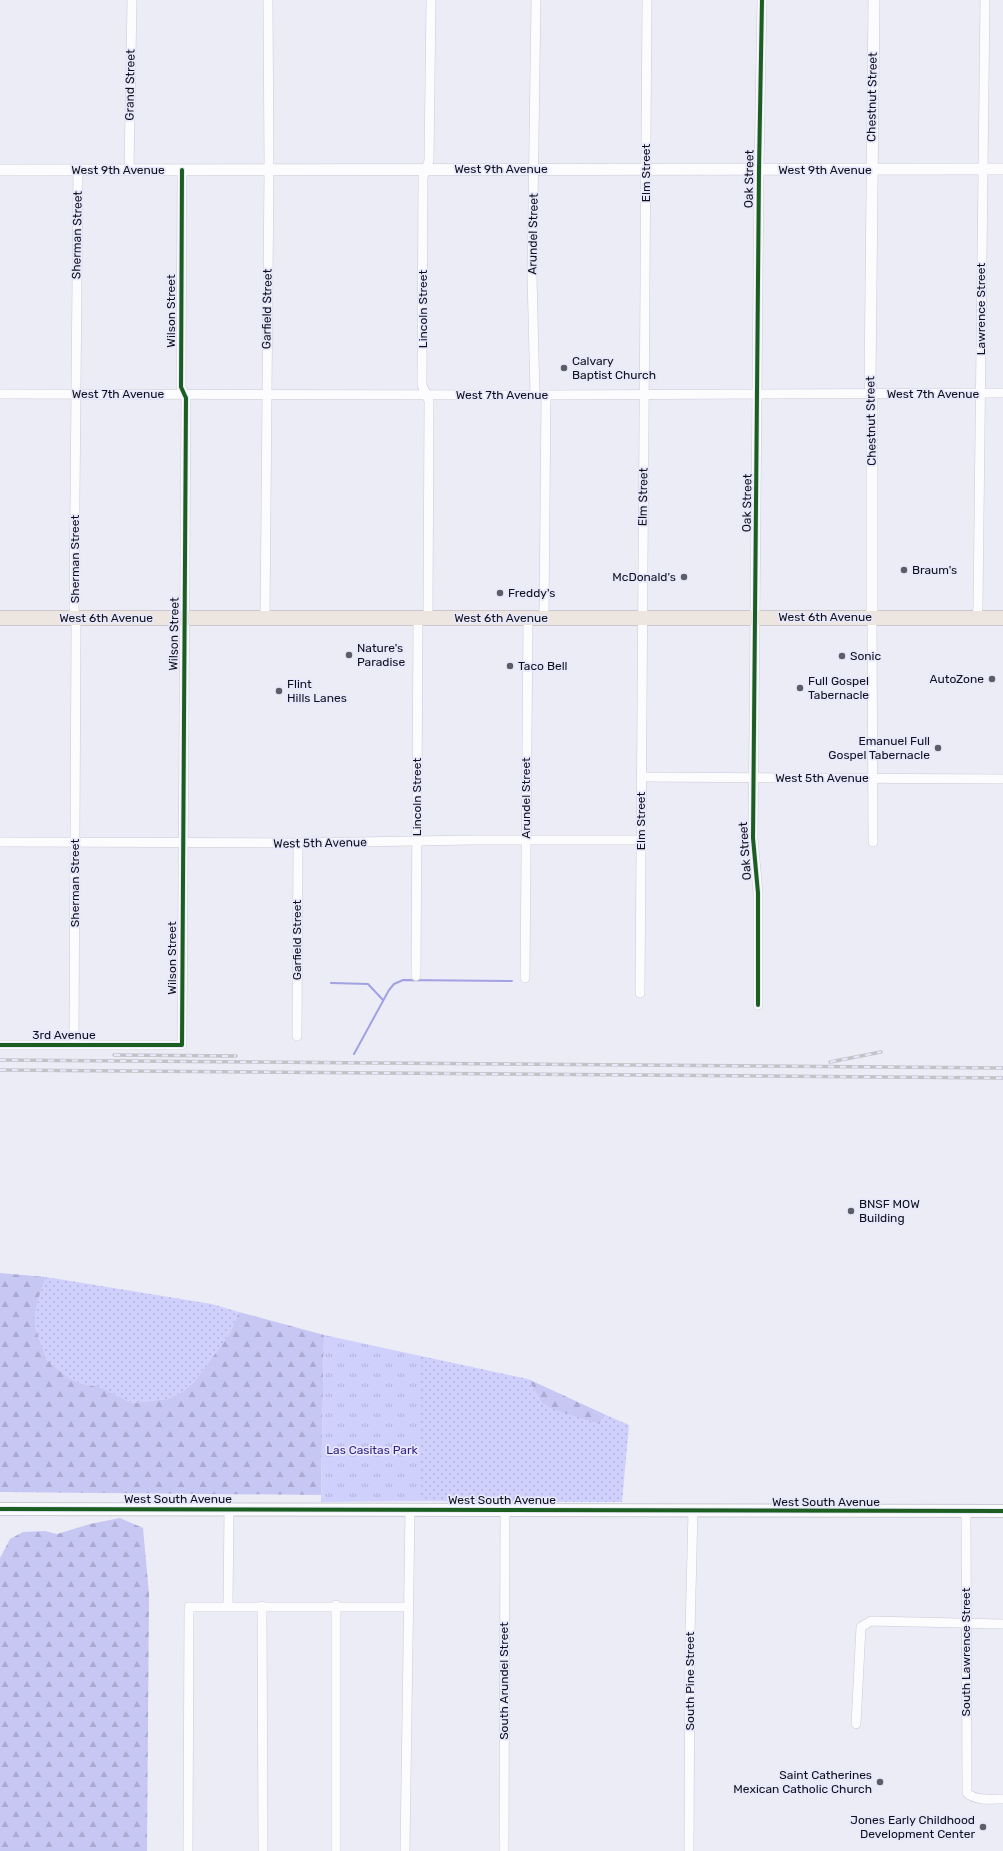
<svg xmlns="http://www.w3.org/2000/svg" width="1003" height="1851" viewBox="0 0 1003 1851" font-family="Rubik,sans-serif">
  <defs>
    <pattern id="grass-dots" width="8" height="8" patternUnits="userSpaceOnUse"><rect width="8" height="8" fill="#cfd0fb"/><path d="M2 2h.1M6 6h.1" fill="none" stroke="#b1b2d7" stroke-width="1.8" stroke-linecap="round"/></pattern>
    <pattern id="forest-firs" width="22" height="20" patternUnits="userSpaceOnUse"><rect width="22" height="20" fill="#c7c7f4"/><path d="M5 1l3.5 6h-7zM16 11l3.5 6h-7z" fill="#aaaad1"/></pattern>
    <pattern id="park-tufts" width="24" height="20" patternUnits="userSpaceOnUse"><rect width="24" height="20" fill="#cfd0fb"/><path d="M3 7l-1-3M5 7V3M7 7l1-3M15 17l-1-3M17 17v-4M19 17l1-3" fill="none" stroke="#b1b2d7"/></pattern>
  </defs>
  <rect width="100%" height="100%" fill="#ececf7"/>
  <!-- grass -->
  <g fill="url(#grass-dots)">
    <polygon points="46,1277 212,1304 239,1312 229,1335 194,1382 182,1392 168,1399 132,1403 102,1388 80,1383 69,1378 47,1360 35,1327 35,1314 38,1300"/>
    <polygon points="421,1356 528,1379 542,1403 599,1424 606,1415 629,1425 622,1502 421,1501"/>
  </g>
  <!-- forest -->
  <g fill="url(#forest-firs)">
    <polygon points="0,1273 46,1277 38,1300 35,1314 35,1327 47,1360 69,1378 80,1383 102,1388 132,1403 168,1399 182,1392 194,1382 229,1335 239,1312 324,1335 321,1495 0,1492"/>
    <polygon points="528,1379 606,1415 599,1424 553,1409 542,1403"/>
    <polygon points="120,1518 143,1528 149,1594 147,1851 0,1851 0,1558 10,1539 23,1532 45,1531 57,1534 90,1524"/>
  </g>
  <!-- park -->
  <polygon fill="url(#park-tufts)" points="324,1335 421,1356 421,1501 321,1502"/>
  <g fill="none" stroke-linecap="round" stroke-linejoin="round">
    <!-- stream -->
    <g stroke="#a2a1e2" stroke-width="2">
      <polyline points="331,983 368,984 383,1000"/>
      <polyline points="354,1054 389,990 394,984 403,980 512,981"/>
    </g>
    <defs>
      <g id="minor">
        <polyline points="129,170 132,0"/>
        <polyline points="0,394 546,395 1003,393"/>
        <polyline points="535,395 532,276 536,0"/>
        <polyline points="872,617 873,842"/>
        <polyline points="428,618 429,401 422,385 423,177 429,161 431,0"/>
        <polyline points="544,618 546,395"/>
        <polyline points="977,618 978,606 985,0"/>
        <polyline points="265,619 269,170 268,0"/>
        <polyline points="641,777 1003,779"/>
        <polyline points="0,842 298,843 473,840 641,840"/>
        <polyline points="416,976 418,618"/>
        <polyline points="525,978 528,618"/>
        <polyline points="640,993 647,0"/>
        <polyline points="758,1005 758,893 753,838 759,169 762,0"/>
        <polyline points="297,1036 298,843"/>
        <polyline points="74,1044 76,627 74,608 78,170"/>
        <polyline points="0,1045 182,1045 186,398 181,387 182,170"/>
        <path d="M 966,1511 L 967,1793 C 976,1801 992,1799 1003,1799"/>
        <polyline points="336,1605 336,1851"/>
        <polyline points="228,1606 229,1509"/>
        <polyline points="262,1606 263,1851"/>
        <polyline points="856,1724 861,1627 871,1621 1003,1624"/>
        <polyline points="188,1851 189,1607 408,1607"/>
        <polyline points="405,1851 410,1510"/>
        <polyline points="504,1851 505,1511"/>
        <polyline points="689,1851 690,1633 693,1511"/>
      </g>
      <g id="tertiary">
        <polyline points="0,170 1003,169"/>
        <polyline points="872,617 872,399 870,382 874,0"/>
      </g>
      <polyline id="secondary" points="0,1509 1003,1511"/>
      <polyline id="primary" points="0,618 1003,618"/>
    </defs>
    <!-- minor casing -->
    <use href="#minor" stroke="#cacad5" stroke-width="10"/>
    <!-- tertiary casing -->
    <use href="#tertiary" stroke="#cacad5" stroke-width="12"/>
    <!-- secondary casing -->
    <use href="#secondary" stroke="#cacad5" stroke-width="14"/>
    <!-- primary casing -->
    <use href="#primary" stroke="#c8c8ce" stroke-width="16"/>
    <!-- minor -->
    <use href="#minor" stroke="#fcfcfe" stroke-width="9"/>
    <!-- tertiary -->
    <use href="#tertiary" stroke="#fcfcfe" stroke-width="11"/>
    <!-- secondary -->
    <use href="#secondary" stroke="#fcfcfe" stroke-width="12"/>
    <!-- primary -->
    <use href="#primary" stroke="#ede6e0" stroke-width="14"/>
    <defs>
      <g id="rail">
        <polyline points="114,1055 236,1056"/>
        <polyline points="0,1060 1003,1068"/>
        <polyline points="830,1062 881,1052"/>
        <polyline points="0,1070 1003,1078"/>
      </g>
    </defs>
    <!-- rail casing -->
    <use href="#rail" stroke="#c3c3c7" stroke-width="3.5"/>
    <!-- rail -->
    <use href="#rail" stroke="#e7e8fc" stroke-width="2" stroke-dasharray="6" stroke-linecap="butt"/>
    <defs>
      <g id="cycleway">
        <polyline points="758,1005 758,893 753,838 759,169 762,0"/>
        <polyline points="0,1045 182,1045 186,398 181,387 182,170"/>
        <polyline points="0,1509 1003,1511"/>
      </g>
    </defs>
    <!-- cycleway casing -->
    <use href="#cycleway" stroke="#e7e8fc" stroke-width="6"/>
    <!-- cycleway -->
    <use href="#cycleway" stroke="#1b5e20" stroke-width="4"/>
  </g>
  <!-- markers -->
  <g fill="#5d5d68" stroke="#e7e8fc" stroke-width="1.5">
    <circle cx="564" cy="368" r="4"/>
    <circle cx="904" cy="570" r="4"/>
    <circle cx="684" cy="577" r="4"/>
    <circle cx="500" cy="593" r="4"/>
    <circle cx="349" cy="655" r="4"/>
    <circle cx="842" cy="656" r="4"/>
    <circle cx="510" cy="666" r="4"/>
    <circle cx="992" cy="679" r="4"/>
    <circle cx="800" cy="688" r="4"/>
    <circle cx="279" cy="691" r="4"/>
    <circle cx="938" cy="748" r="4"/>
    <circle cx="851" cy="1211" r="4"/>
    <circle cx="880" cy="1782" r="4"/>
    <circle cx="983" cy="1827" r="4"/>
  </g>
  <g text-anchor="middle" stroke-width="3.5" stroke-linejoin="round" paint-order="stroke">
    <!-- street labels -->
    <g font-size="12" fill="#10101b" stroke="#e7e8fc">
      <text transform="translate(130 85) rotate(-89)" y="4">Grand Street</text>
      <text transform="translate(872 97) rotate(-89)" y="4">Chestnut Street</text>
      <text x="501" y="173">West 9th Avenue</text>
      <text x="118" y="174">West 9th Avenue</text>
      <text x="825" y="174">West 9th Avenue</text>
      <text transform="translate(646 173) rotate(-90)" y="4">Elm Street</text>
      <text transform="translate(749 179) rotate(-89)" y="4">Oak Street</text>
      <text transform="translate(533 234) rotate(-89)" y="4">Arundel Street</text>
      <text transform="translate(77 235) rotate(-89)" y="4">Sherman Street</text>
      <text transform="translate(267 309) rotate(-89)" y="4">Garfield Street</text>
      <text transform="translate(423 309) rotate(-90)" y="4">Lincoln Street</text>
      <text transform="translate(981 309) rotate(-90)" y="4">Lawrence Street</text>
      <text transform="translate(171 311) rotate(-90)" y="4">Wilson Street</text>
      <text x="118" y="398">West 7th Avenue</text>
      <text x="933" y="398">West 7th Avenue</text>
      <text x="502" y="399">West 7th Avenue</text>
      <text transform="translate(871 421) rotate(-91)" y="4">Chestnut Street</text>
      <text transform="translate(643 497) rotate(-89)" y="4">Elm Street</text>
      <text transform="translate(747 503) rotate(-89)" y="4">Oak Street</text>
      <text transform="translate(75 559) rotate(-90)" y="4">Sherman Street</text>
      <text x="825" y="621">West 6th Avenue</text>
      <text x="106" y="622">West 6th Avenue</text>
      <text x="501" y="622">West 6th Avenue</text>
      <text transform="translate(174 634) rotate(-89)" y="4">Wilson Street</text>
      <text x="822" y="782">West 5th Avenue</text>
      <text transform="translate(417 797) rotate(-90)" y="4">Lincoln Street</text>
      <text transform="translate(526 798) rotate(-90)" y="4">Arundel Street</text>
      <text transform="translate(641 821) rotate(-90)" y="4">Elm Street</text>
      <text transform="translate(320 843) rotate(-1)" y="4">West 5th Avenue</text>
      <text transform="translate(745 851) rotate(-94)" y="4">Oak Street</text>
      <text transform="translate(75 883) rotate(-90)" y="4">Sherman Street</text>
      <text transform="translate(297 940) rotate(-90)" y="4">Garfield Street</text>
      <text transform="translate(172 958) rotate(-90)" y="4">Wilson Street</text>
      <text x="64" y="1039">3rd Avenue</text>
      <text x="178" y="1503">West South Avenue</text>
      <text x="502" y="1504">West South Avenue</text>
      <text x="826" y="1506">West South Avenue</text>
      <text transform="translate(966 1652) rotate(-90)" y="4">South Lawrence Street</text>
      <text transform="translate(504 1681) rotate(-90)" y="4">South Arundel Street</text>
      <text transform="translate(690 1681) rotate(-90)" y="4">South Pine Street</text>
    </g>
    <!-- poi labels -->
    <g font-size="12" fill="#10101b" stroke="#e7e8fc" text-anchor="start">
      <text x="572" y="365">Calvary<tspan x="572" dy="14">Baptist Church</tspan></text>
      <text x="912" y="574">Braum's</text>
      <text x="676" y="581" text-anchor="end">McDonald's</text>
      <text x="508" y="597">Freddy's</text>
      <text x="357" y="652">Nature's<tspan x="357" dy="14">Paradise</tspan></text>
      <text x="850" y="660">Sonic</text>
      <text x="518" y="670">Taco Bell</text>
      <text x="984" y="683" text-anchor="end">AutoZone</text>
      <text x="808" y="685">Full Gospel<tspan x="808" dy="14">Tabernacle</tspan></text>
      <text x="287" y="688">Flint<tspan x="287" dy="14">Hills Lanes</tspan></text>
      <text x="930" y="745" text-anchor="end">Emanuel Full<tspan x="930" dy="14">Gospel Tabernacle</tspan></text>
      <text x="859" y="1208">BNSF MOW<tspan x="859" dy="14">Building</tspan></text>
      <text x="872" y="1779" text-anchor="end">Saint Catherines<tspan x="872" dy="14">Mexican Catholic Church</tspan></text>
      <text x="975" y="1824" text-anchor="end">Jones Early Childhood<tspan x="975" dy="14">Development Center</tspan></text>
    </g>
    <!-- park labels -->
    <g font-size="12" fill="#321e85" stroke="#e7e8fc">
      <text x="372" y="1454">Las Casitas Park</text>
    </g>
  </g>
</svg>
